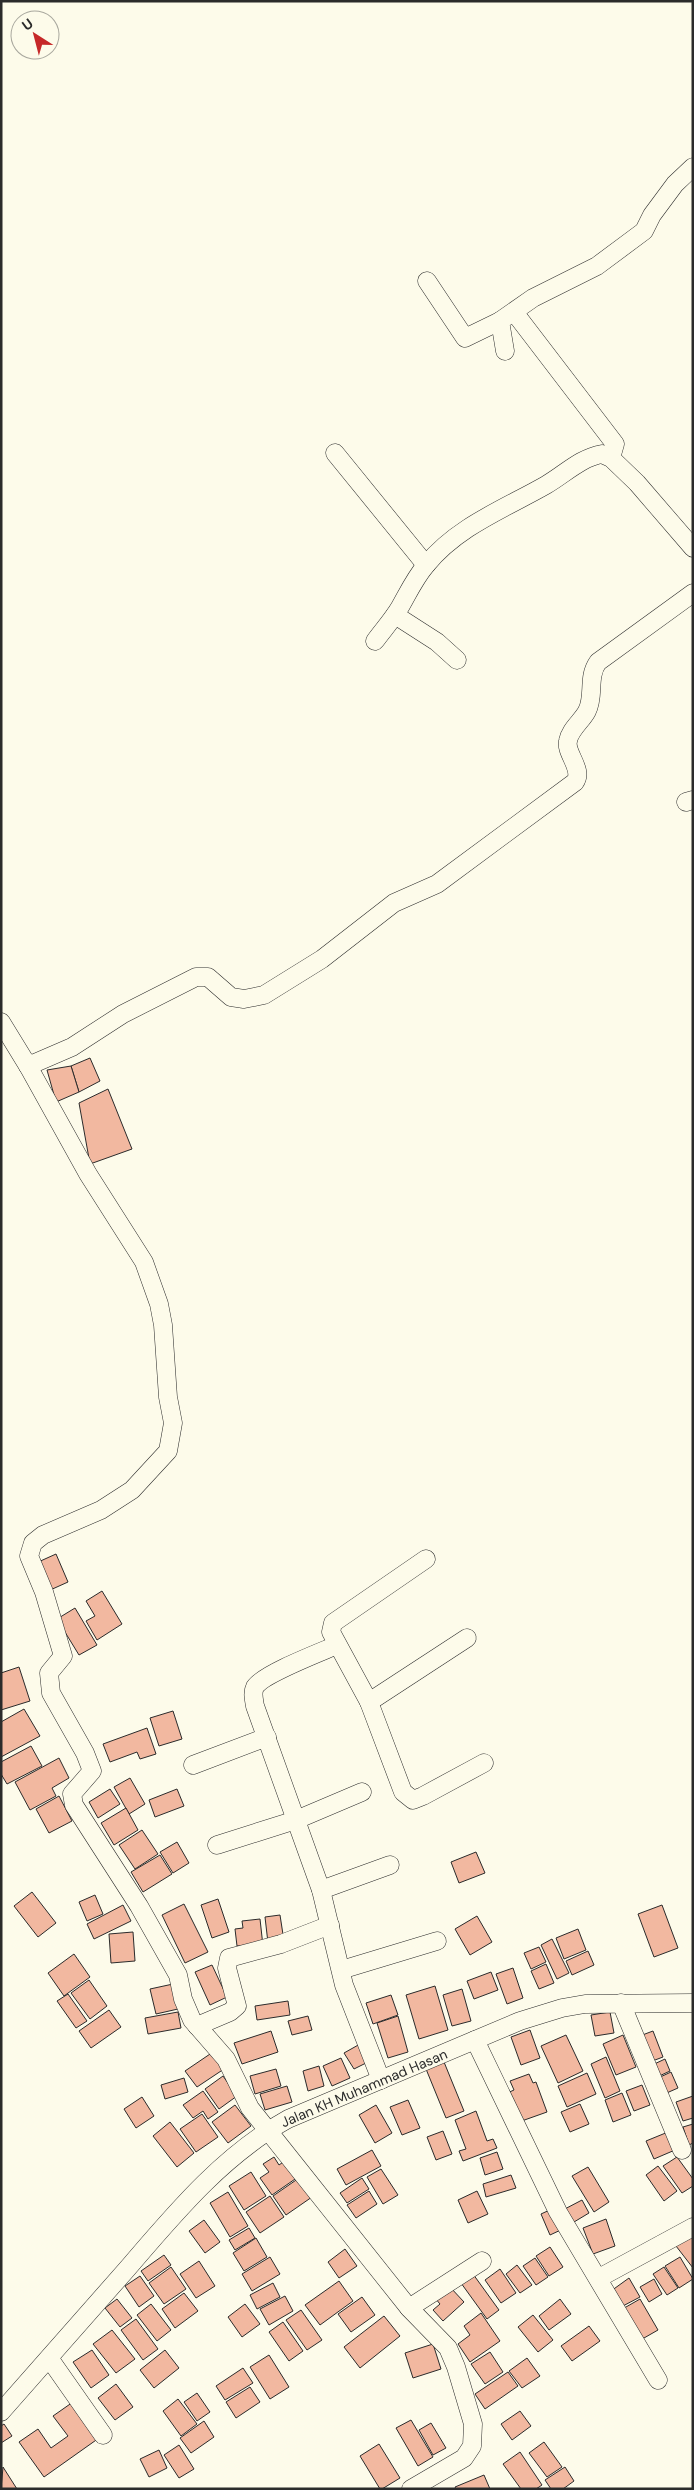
<svg xmlns="http://www.w3.org/2000/svg" width="694" height="2490" viewBox="0 0 694 2490" font-family="'DM Sans',sans-serif">
  <rect width="100%" height="100%" fill="#fdfbea"/>
  <!-- building -->
  <g fill="#f2b8a0" stroke="#2b2b2b">
    <polygon points="90,1058 100,1081 79,1092 71,1066"/>
    <polygon points="71,1066 79,1092 56,1102 47,1070"/>
    <polygon points="108,1089 132,1149 90,1164 79,1103"/>
    <polygon points="56,1554 68,1582 48,1591 36,1563"/>
    <polygon points="102,1591 122,1624 97,1640 86,1621 95,1616 86,1601"/>
    <polygon points="75,1608 97,1645 79,1655 57,1619"/>
    <polygon points="19,1667 30,1701 1,1710 1,1673"/>
    <polygon points="24,1709 40,1736 1,1757 1,1722"/>
    <polygon points="173,1711 182,1739 159,1746 150,1718"/>
    <polygon points="147,1728 156,1754 140,1759 137,1752 110,1762 103,1744"/>
    <polygon points="31,1746 42,1766 7,1784 1,1774 1,1762"/>
    <polygon points="59,1758 69,1778 52,1788 56,1796 30,1810 15,1782"/>
    <polygon points="130,1778 145,1804 129,1814 114,1787"/>
    <polygon points="110,1789 120,1804 98,1818 89,1802"/>
    <polygon points="177,1789 184,1806 155,1817 149,1800"/>
    <polygon points="59,1796 72,1821 49,1833 36,1809"/>
    <polygon points="126,1808 138,1830 114,1845 101,1823"/>
    <polygon points="142,1830 158,1854 135,1869 119,1845"/>
    <polygon points="177,1842 189,1863 173,1873 160,1852"/>
    <polygon points="476,1852 485,1873 459,1883 451,1862"/>
    <polygon points="160,1855 172,1874 143,1892 131,1872"/>
    <polygon points="32,1892 56,1923 38,1937 14,1906"/>
    <polygon points="95,1895 103,1914 87,1921 79,1902"/>
    <polygon points="218,1899 229,1932 212,1938 201,1905"/>
    <polygon points="184,1904 208,1952 185,1963 162,1915"/>
    <polygon points="123,1905 131,1921 94,1939 87,1924"/>
    <polygon points="662,1905 678,1948 654,1957 638,1914"/>
    <polygon points="280,1915 284,1941 268,1943 265,1917"/>
    <polygon points="477,1916 492,1942 470,1955 455,1929"/>
    <polygon points="260,1919 263,1946 237,1946 235,1929 243,1928 242,1921"/>
    <polygon points="578,1929 586,1950 564,1959 556,1938"/>
    <polygon points="133,1932 135,1961 111,1963 109,1934"/>
    <polygon points="552,1939 569,1973 557,1979 541,1945"/>
    <polygon points="539,1947 546,1962 531,1969 524,1953"/>
    <polygon points="588,1951 594,1965 572,1975 566,1961"/>
    <polygon points="74,1954 90,1977 64,1996 48,1973"/>
    <polygon points="546,1964 554,1983 539,1989 531,1971"/>
    <polygon points="212,1965 227,1997 210,2005 195,1972"/>
    <polygon points="513,1968 523,1998 507,2004 496,1974"/>
    <polygon points="491,1972 498,1990 474,1999 467,1981"/>
    <polygon points="89,1980 107,2006 90,2019 71,1993"/>
    <polygon points="173,1984 178,2009 156,2014 150,1989"/>
    <polygon points="435,1986 448,2030 419,2039 406,1995"/>
    <polygon points="462,1989 471,2021 452,2026 443,1995"/>
    <polygon points="68,1994 87,2021 76,2028 57,2001"/>
    <polygon points="391,1995 398,2015 373,2024 366,2003"/>
    <polygon points="288,2001 290,2015 257,2020 255,2006"/>
    <polygon points="109,2010 121,2027 91,2048 79,2031"/>
    <polygon points="178,2012 181,2028 148,2034 145,2018"/>
    <polygon points="610,2012 614,2033 595,2036 591,2015"/>
    <polygon points="308,2016 312,2030 292,2035 288,2021"/>
    <polygon points="398,2016 408,2052 388,2058 377,2023"/>
    <polygon points="530,2030 540,2058 521,2065 511,2037"/>
    <polygon points="271,2031 278,2052 242,2064 234,2043"/>
    <polygon points="653,2031 663,2057 647,2063 637,2037"/>
    <polygon points="566,2035 583,2071 558,2083 541,2046"/>
    <polygon points="623,2035 636,2067 616,2075 603,2044"/>
    <polygon points="360,2044 370,2061 354,2069 344,2053"/>
    <polygon points="213,2052 224,2069 197,2087 185,2071"/>
    <polygon points="606,2057 620,2091 605,2098 591,2064"/>
    <polygon points="341,2058 350,2078 332,2086 323,2066"/>
    <polygon points="665,2059 670,2071 655,2078 650,2066"/>
    <polygon points="444,2062 464,2111 446,2118 426,2069"/>
    <polygon points="319,2066 324,2086 308,2091 303,2071"/>
    <polygon points="276,2069 281,2086 255,2094 250,2076"/>
    <polygon points="671,2072 678,2088 662,2095 656,2079"/>
    <polygon points="587,2073 596,2094 567,2107 558,2086"/>
    <polygon points="529,2074 533,2083 536,2082 547,2112 516,2123 505,2094 514,2090 510,2081"/>
    <polygon points="223,2076 237,2096 219,2109 205,2089"/>
    <polygon points="184,2078 188,2092 165,2099 161,2085"/>
    <polygon points="642,2085 650,2105 634,2111 626,2091"/>
    <polygon points="287,2086 292,2102 265,2110 260,2094"/>
    <polygon points="203,2091 218,2112 208,2119 203,2111 193,2118 183,2105"/>
    <polygon points="622,2093 631,2115 613,2122 605,2100"/>
    <polygon points="693,2096 693,2118 683,2121 676,2102"/>
    <polygon points="142,2097 154,2116 136,2128 124,2109"/>
    <polygon points="408,2100 420,2128 402,2135 390,2107"/>
    <polygon points="580,2104 589,2124 570,2132 561,2112"/>
    <polygon points="235,2105 251,2126 228,2143 212,2122"/>
    <polygon points="376,2105 392,2133 375,2143 359,2115"/>
    <polygon points="476,2111 487,2141 493,2139 497,2148 463,2161 459,2151 466,2149 455,2120"/>
    <polygon points="202,2114 218,2137 196,2152 180,2129"/>
    <polygon points="170,2122 194,2153 177,2167 153,2136"/>
    <polygon points="693,2124 693,2143 689,2145 683,2127"/>
    <polygon points="443,2131 452,2154 436,2160 427,2137"/>
    <polygon points="668,2132 675,2150 654,2159 646,2141"/>
    <polygon points="372,2150 381,2166 346,2185 337,2169"/>
    <polygon points="497,2152 503,2169 485,2175 480,2158"/>
    <polygon points="274,2157 279,2165 286,2160 298,2177 272,2195 260,2178 269,2172 263,2164"/>
    <polygon points="677,2157 693,2179 693,2186 682,2193 663,2166"/>
    <polygon points="658,2166 677,2191 664,2201 646,2175"/>
    <polygon points="588,2167 609,2202 594,2212 572,2176"/>
    <polygon points="381,2169 398,2195 383,2204 367,2177"/>
    <polygon points="251,2172 266,2196 244,2210 229,2186"/>
    <polygon points="511,2175 516,2188 486,2197 483,2184"/>
    <polygon points="299,2178 312,2197 286,2215 273,2196"/>
    <polygon points="362,2178 369,2189 347,2203 340,2193"/>
    <polygon points="369,2191 377,2204 356,2218 347,2205"/>
    <polygon points="477,2191 488,2214 468,2223 458,2200"/>
    <polygon points="228,2192 248,2226 230,2237 210,2203"/>
    <polygon points="270,2196 284,2217 260,2233 246,2212"/>
    <polygon points="582,2200 589,2213 569,2225 561,2211"/>
    <polygon points="554,2208 565,2228 550,2235 541,2214"/>
    <polygon points="606,2219 615,2246 593,2254 583,2228"/>
    <polygon points="204,2220 220,2242 205,2253 189,2231"/>
    <polygon points="249,2228 255,2238 235,2250 229,2240"/>
    <polygon points="690,2235 693,2239 693,2268 676,2246"/>
    <polygon points="256,2238 267,2257 244,2271 233,2253"/>
    <polygon points="550,2247 563,2267 549,2276 536,2256"/>
    <polygon points="345,2249 357,2266 339,2278 328,2262"/>
    <polygon points="164,2255 171,2265 148,2281 141,2271"/>
    <polygon points="270,2257 280,2274 252,2291 242,2274"/>
    <polygon points="680,2257 693,2279 679,2288 665,2266"/>
    <polygon points="535,2258 548,2277 536,2285 523,2266"/>
    <polygon points="199,2261 215,2286 196,2298 180,2274"/>
    <polygon points="517,2265 532,2285 520,2293 506,2274"/>
    <polygon points="171,2267 186,2289 164,2304 149,2283"/>
    <polygon points="664,2267 678,2288 667,2295 653,2274"/>
    <polygon points="500,2269 516,2293 501,2303 485,2280"/>
    <polygon points="473,2274 499,2310 487,2319 461,2283"/>
    <polygon points="140,2276 154,2296 139,2307 125,2286"/>
    <polygon points="629,2278 640,2297 621,2307 611,2291"/>
    <polygon points="654,2279 662,2294 649,2302 640,2287"/>
    <polygon points="339,2281 353,2301 320,2325 305,2305"/>
    <polygon points="273,2283 280,2297 257,2309 250,2295"/>
    <polygon points="450,2287 464,2302 443,2321 433,2310 440,2304 435,2298"/>
    <polygon points="184,2293 198,2311 175,2328 162,2309"/>
    <polygon points="285,2296 293,2311 269,2325 260,2309"/>
    <polygon points="362,2297 375,2315 351,2332 338,2314"/>
    <polygon points="117,2299 132,2318 120,2327 105,2308"/>
    <polygon points="560,2299 571,2314 549,2330 539,2316"/>
    <polygon points="640,2299 658,2330 637,2342 619,2311"/>
    <polygon points="151,2304 171,2330 157,2341 137,2315"/>
    <polygon points="245,2304 260,2324 242,2337 228,2317"/>
    <polygon points="301,2310 322,2340 307,2350 286,2320"/>
    <polygon points="481,2313 500,2341 470,2362 458,2344 470,2335 464,2326"/>
    <polygon points="533,2315 553,2340 538,2352 518,2327"/>
    <polygon points="384,2316 400,2336 360,2368 344,2347"/>
    <polygon points="136,2319 158,2349 143,2360 121,2330"/>
    <polygon points="283,2322 303,2351 289,2361 269,2332"/>
    <polygon points="589,2326 600,2341 572,2361 561,2346"/>
    <polygon points="112,2330 135,2359 116,2373 93,2344"/>
    <polygon points="433,2344 441,2369 413,2378 405,2353"/>
    <polygon points="92,2350 109,2375 91,2388 73,2362"/>
    <polygon points="165,2350 179,2368 154,2388 140,2370"/>
    <polygon points="490,2352 503,2372 485,2384 471,2364"/>
    <polygon points="269,2355 289,2387 270,2399 250,2367"/>
    <polygon points="527,2358 540,2376 522,2388 509,2371"/>
    <polygon points="243,2368 253,2383 225,2400 216,2386"/>
    <polygon points="508,2372 518,2386 485,2409 475,2394"/>
    <polygon points="116,2384 133,2407 115,2420 98,2398"/>
    <polygon points="250,2387 260,2402 236,2418 226,2402"/>
    <polygon points="197,2393 210,2412 197,2421 184,2402"/>
    <polygon points="178,2399 197,2424 181,2436 163,2411"/>
    <polygon points="73,2402 99,2438 44,2477 19,2442 38,2429 51,2448 68,2436 53,2416"/>
    <polygon points="520,2411 531,2426 512,2440 501,2424"/>
    <polygon points="411,2420 433,2457 418,2466 396,2428"/>
    <polygon points="204,2421 214,2437 191,2453 180,2438"/>
    <polygon points="431,2423 446,2448 433,2455 419,2430"/>
    <polygon points="4,2424 12,2436 1,2443 1,2426"/>
    <polygon points="544,2442 562,2467 547,2477 529,2453"/>
    <polygon points="379,2444 400,2478 382,2489 380,2489 360,2456"/>
    <polygon points="179,2445 194,2469 179,2478 164,2455"/>
    <polygon points="159,2450 167,2468 149,2477 140,2459"/>
    <polygon points="520,2452 542,2485 536,2489 521,2489 503,2464"/>
    <polygon points="3,2467 17,2489 1,2489"/>
    <polygon points="565,2467 574,2481 563,2489 551,2489 545,2480"/>
    <polygon points="484,2475 490,2489 456,2489 455,2487"/>
  </g>
  <g fill="none" stroke-linecap="round" stroke-linejoin="round">
    <defs>
      <g id="minor">
        <polyline points="427,281 465,338 500,321"/>
        <polyline points="514,312 615,444 611,458"/>
        <polyline points="505,351 500,321 533,298 597,266 644,231 652,215 675,184 693,167"/>
        <polyline points="335,453 426,565"/>
        <polyline points="395,615 437,642 457,660"/>
        <path d="M 375,641 C 383,630 393,619 400,607 C 408,593 415,578 426,565 C 458,526 504,509 546,485 C 565,474 580,458 602,454 L 611,458 L 637,483 L 693,548"/>
        <polyline points="686,802 693,800"/>
        <path d="M 1,1022 L 28,1066 L 72,1047 L 123,1014 L 196,977 L 208,977 L 231,997 L 244,999 L 264,995 L 322,959 L 394,903 L 437,884 L 575,782 C 584,770 565,753 568,741 C 570,729 582,721 587,711 C 595,696 587,677 598,662 L 693,593"/>
        <polyline points="28,1066 88,1174 144,1262 159,1304 163,1325 168,1397 173,1423 168,1451 132,1490 101,1510 43,1535 33,1543 29,1556 44,1592 63,1656 49,1673 51,1693 85,1753 92,1771 72,1794 74,1805 139,1906 178,1975 183,1999 192,2020 226,2059 250,2108 409,2308 448,2348 456,2367 473,2424 472,2446 464,2458 411,2489"/>
        <polyline points="426,1559 333,1623 331,1632 369,1702 403,1792 413,1800 423,1796 484,1763"/>
        <path d="M 337,1645 C 321,1652 263,1674 255,1687 C 252,1693 254,1700 255,1706 L 321,1890 L 344,1985 L 381,2080"/>
        <polyline points="369,1702 467,1638"/>
        <polyline points="193,1765 267,1737"/>
        <polyline points="217,1845 296,1820 362,1792"/>
        <polyline points="321,1890 390,1865"/>
        <polyline points="341,1970 437,1941"/>
        <polyline points="621,2003 682,2150"/>
        <polyline points="197,2026 230,2012 237,2006 227,1968 229,1958 281,1944 330,1925"/>
        <polyline points="475,2040 558,2212 658,2380"/>
        <polyline points="599,2278 693,2227"/>
        <polyline points="409,2308 482,2261"/>
        <polyline points="49,2358 103,2435"/>
        <path d="M 1,2412 C 43,2364 85,2316 127,2269 C 175,2213 223,2155 288,2119 L 520,2021 L 562,2008 L 585,2004 L 693,2003"/>
      </g>
    </defs>
    <!-- minor casing -->
    <use href="#minor" stroke="#2b2b2b" stroke-width="19"/>
    <!-- minor -->
    <use href="#minor" stroke="#fdfbea" stroke-width="18"/>
  </g>
  <g text-anchor="middle" stroke-width="4" stroke-linejoin="round" paint-order="stroke">
    <!-- street labels -->
    <g font-size="14" fill="#2b2b2b" stroke="#fdfbea">
      <text transform="translate(364 2088) rotate(-23)" y="5">Jalan KH Muhammad Hasan</text>
    </g>
  </g>
  <!-- border -->
  <rect width="694" height="2490" fill="none" stroke="#2b2b2b" stroke-width="5"/>
  <!-- north arrow -->
  <g transform="translate(35 35) rotate(324)"><circle r="24" fill="#fdfbea" stroke="#a9a89e"/>
  <path d="M0-4L9 19L0 12L-9 19Z" fill="#c62828"/>
  <text y="-8" font-size="14" font-weight="bold" text-anchor="middle" fill="#2b2b2b">U</text>
  </g>
</svg>
